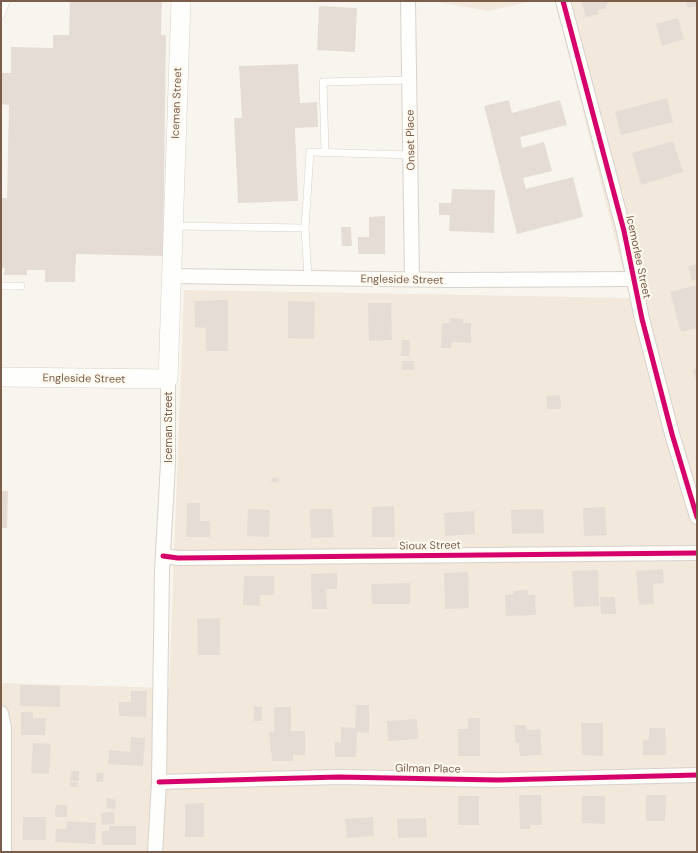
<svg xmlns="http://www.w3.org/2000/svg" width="698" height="853" viewBox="0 0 698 853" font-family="'DM Sans',sans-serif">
  <rect width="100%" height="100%" fill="#f8f5ee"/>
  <!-- residential -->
  <g fill="#f2e8db">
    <polygon points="432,1 533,1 488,11"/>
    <polygon points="555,1 697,1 697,852 1,852 1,683 169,688 184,290 630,298"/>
  </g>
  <!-- building -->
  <g fill="#e5ddd5">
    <polygon points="70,1 162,1 161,35 166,35 163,256 76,254 75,282 45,282 45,270 27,270 27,275 4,275 5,268 1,268 1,198 7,198 9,105 1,104 1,73 11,73 11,47 53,48 53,35 69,35"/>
    <polygon points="581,1 608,1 608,4 606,5 606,8 598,10 599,14 586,17"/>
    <polygon points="693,1 697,1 697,6 688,8 686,3"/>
    <polygon points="319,6 357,8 355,52 317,50"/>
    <polygon points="678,18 684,39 662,46 656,24"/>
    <polygon points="298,64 300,103 317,102 318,127 295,128 298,201 238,203 234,118 242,118 239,66"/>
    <polygon points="667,98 673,122 621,135 615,112"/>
    <polygon points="509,100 512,113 560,100 567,125 520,137 522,148 544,142 552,171 523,178 526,189 573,177 583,217 517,234 484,106"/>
    <polygon points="673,141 683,172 641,185 632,153"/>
    <polygon points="452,189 495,190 494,233 449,231 450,215 439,215 439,203 451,203"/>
    <polygon points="385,216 385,254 358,254 358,237 369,237 369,217"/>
    <polygon points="341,227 351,227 352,246 342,246"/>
    <polygon points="697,264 697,279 692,281 688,266"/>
    <polygon points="697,285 697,328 681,332 670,292"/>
    <polygon points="228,300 228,351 206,351 206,328 195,327 194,301"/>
    <polygon points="288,301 315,302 314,339 288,338"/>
    <polygon points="368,303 391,303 392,340 369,341"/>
    <polygon points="450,318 463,319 463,323 471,323 471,343 452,342 451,348 441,348 442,323 450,323"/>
    <polygon points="402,340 410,340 409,356 401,356"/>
    <rect x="402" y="361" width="12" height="9"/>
    <polygon points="697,368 697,383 693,370"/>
    <polygon points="560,395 561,409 547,409 546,396"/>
    <polygon points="272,478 279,478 279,482 271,482"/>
    <polygon points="1,491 8,491 7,528 1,528"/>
    <polygon points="187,503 200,503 200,521 210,521 210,537 186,537"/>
    <polygon points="394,506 395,537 372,537 372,507"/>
    <polygon points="605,507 607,535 584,536 583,508"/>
    <polygon points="248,509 270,510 269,537 247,536"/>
    <polygon points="310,509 332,509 334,537 311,538"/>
    <polygon points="543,509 544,533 512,534 511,510"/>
    <polygon points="474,511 475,534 445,536 444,513"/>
    <polygon points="663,569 664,583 653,584 654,604 639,605 636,571"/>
    <polygon points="598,570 599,606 574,607 572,571"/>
    <polygon points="468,572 469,608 445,609 444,573"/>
    <polygon points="337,573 337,589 326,589 327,609 312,609 311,574"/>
    <polygon points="244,576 274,576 274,595 260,595 260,606 243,605"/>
    <polygon points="410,583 410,604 372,604 371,584"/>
    <polygon points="528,590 528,595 535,595 536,615 506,616 505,595 514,594 514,591"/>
    <polygon points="600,597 615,597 616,614 601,614"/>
    <polygon points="220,618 220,655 198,655 197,619"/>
    <polygon points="20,685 60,686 60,707 20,706"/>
    <polygon points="131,691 147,691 146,717 119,716 119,702 131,702"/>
    <polygon points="356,705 369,705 369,733 357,732 356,757 335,757 335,742 341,743 341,727 355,728"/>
    <polygon points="254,706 262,707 262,721 254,721"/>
    <polygon points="274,707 291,707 291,731 305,731 305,755 293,755 293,761 272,761 269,732 274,732"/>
    <polygon points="21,712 33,712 33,718 46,718 45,735 21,735"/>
    <polygon points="468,718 480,718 480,756 458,756 458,729 468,729"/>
    <polygon points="417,719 418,739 388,741 387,721"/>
    <polygon points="581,723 603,723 603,756 582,755"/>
    <polygon points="514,725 526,725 527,730 540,729 542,755 520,756 519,743 516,743"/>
    <polygon points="649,728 665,728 666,755 643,755 643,740 649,740"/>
    <polygon points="131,737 145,738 143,766 108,764 109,750 130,752"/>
    <polygon points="33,743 51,744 49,774 31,773"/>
    <polygon points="71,771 79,771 79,781 70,781"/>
    <polygon points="97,772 104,773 103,782 96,782"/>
    <rect x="70" y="782" width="8" height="5"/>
    <polygon points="519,795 541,795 542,825 530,825 530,829 520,829"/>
    <polygon points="646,795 666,795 665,821 646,821"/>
    <rect x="458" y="796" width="21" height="29"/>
    <polygon points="582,796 605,796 605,824 582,823"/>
    <polygon points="107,798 116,800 115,809 106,808"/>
    <polygon points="204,803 204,837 185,837 185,804"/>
    <polygon points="56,805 67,805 67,817 55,817"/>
    <polygon points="114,812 115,824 102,825 101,813"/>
    <rect x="23" y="817" width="23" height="23"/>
    <polygon points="373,817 374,836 347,838 345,819"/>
    <polygon points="426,818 427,837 398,838 397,819"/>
    <polygon points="67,821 96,823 95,844 55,842 56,829 66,829"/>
    <polygon points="109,826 136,826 136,845 102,845 102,831 109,831"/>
  </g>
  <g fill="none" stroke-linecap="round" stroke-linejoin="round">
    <defs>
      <g id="lane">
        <polyline points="1,15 6,1"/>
        <polyline points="325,152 323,82 409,80"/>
        <polyline points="173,226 305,228 308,277"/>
        <polyline points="305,228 310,152 410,155"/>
        <polyline points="1,286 21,286"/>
      </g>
      <g id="street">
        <polyline points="408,1 412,279"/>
        <polyline points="563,1 624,231 642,319 672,434 697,517"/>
        <polyline points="171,276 450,280 634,279"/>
        <polyline points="163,556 178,558 697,553"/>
        <polyline points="1,713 4,728 4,852"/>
        <polyline points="159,782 339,777 497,780 697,775"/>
        <polyline points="155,852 159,782 162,571 168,463 168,379"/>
      </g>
      <polyline id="secondary" points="1,377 168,379 181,1"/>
    </defs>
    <!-- lane casing -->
    <use href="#lane" stroke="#d8d2cc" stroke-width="8"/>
    <!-- street casing -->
    <use href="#street" stroke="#d8d2cc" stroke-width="16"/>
    <!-- secondary casing -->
    <use href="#secondary" stroke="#d8d2ca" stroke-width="20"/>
    <!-- lane -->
    <use href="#lane" stroke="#fefefc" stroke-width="7"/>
    <!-- street -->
    <use href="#street" stroke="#fefefc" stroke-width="14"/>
    <!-- secondary -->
    <use href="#secondary" stroke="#fefefc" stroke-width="19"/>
    <defs>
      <g id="cycleway">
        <polyline points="563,1 624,231 642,319 672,434 697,517"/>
        <polyline points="163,556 178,558 697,553"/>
        <polyline points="159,782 339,777 497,780 697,775"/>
      </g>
    </defs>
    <!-- cycleway casing -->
    <use href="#cycleway" stroke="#fffaf0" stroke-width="8"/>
    <!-- cycleway -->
    <use href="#cycleway" stroke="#d6006c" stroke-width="5"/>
  </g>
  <g text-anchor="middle" stroke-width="4" stroke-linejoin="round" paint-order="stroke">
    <!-- street labels -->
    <g font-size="11" fill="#7a5d4a" stroke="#fffaf0">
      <text transform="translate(176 103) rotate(-88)" y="4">Iceman Street</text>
      <text transform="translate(410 140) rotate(-91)" y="4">Onset Place</text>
      <text transform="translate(639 257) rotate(78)" y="4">Icemorlee Street</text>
      <text transform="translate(402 279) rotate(1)" y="4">Engleside Street</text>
      <text transform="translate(84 378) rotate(1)" y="4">Engleside Street</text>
      <text transform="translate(168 427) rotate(-90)" y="4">Iceman Street</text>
      <text transform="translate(430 545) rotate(-1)" y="4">Sioux Street</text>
      <text transform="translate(428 768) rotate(1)" y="4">Gilman Place</text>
    </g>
  </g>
  <!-- border -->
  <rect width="698" height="853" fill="none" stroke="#7a5d4a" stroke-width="4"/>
</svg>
